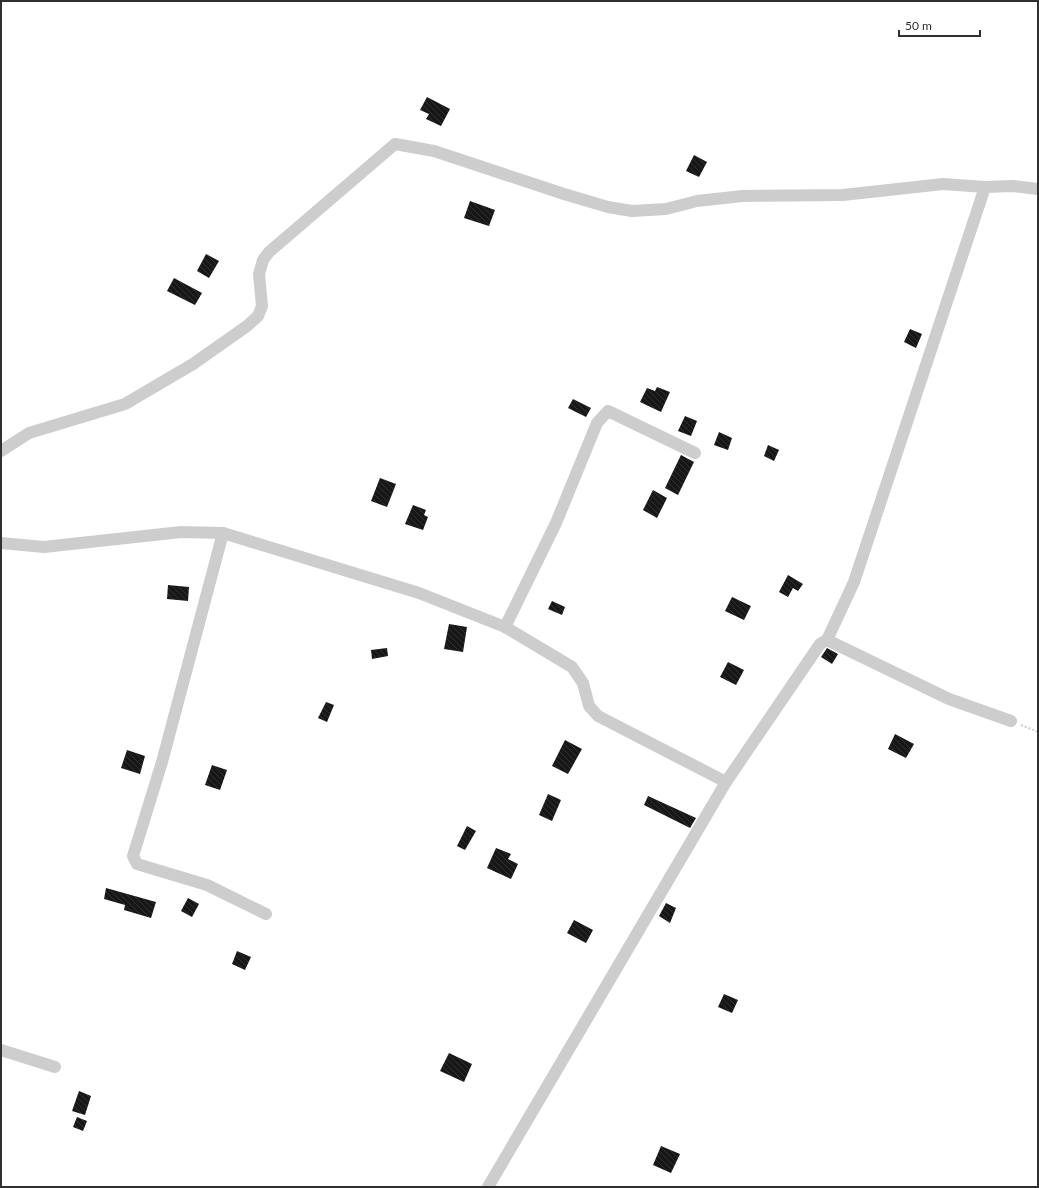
<svg xmlns="http://www.w3.org/2000/svg" width="1039" height="1188" viewBox="0 0 1039 1188" font-family="Lato,sans-serif">
  <defs>
    <pattern id="building-back-hatch" width="6" height="6" patternUnits="userSpaceOnUse"><rect width="6" height="6" fill="#171717"/><path d="M-1 5l2 2M0 0l6 6M5-1l2 2" fill="none" stroke="#303030"/></pattern>
  </defs>
  <rect width="100%" height="100%" fill="#fff"/>
  <!-- building -->
  <g fill="url(#building-back-hatch)">
    <polygon points="427,97 450,109 441,126 426,119 429,114 420,110"/>
    <polygon points="694,155 707,162 699,177 686,171"/>
    <polygon points="470,201 495,210 489,226 464,218"/>
    <polygon points="206,254 219,261 209,278 197,271"/>
    <polygon points="174,278 202,293 195,305 167,291"/>
    <polygon points="910,329 922,334 916,348 904,342"/>
    <polygon points="657,387 670,392 661,412 640,402 647,388 655,391"/>
    <polygon points="573,399 591,408 586,417 568,408"/>
    <polygon points="685,416 697,421 691,436 678,431"/>
    <polygon points="719,432 732,438 728,450 714,445"/>
    <polygon points="768,445 779,450 774,461 764,456"/>
    <polygon points="681,455 694,462 678,495 665,488"/>
    <polygon points="380,478 396,484 387,507 371,501"/>
    <polygon points="653,490 667,498 657,518 643,510"/>
    <polygon points="413,505 426,510 424,515 428,517 423,530 405,524"/>
    <polygon points="788,575 803,584 798,591 793,588 788,597 779,592"/>
    <polygon points="168,585 189,587 188,601 167,599"/>
    <polygon points="732,597 751,606 744,620 725,611"/>
    <polygon points="552,601 565,607 562,615 548,609"/>
    <polygon points="449,624 467,627 463,652 444,649"/>
    <polygon points="387,648 388,656 372,659 371,650"/>
    <polygon points="827,648 838,654 832,664 821,657"/>
    <polygon points="728,662 744,670 736,685 720,677"/>
    <polygon points="326,702 334,705 327,722 318,718"/>
    <polygon points="895,734 914,744 906,758 888,749"/>
    <polygon points="565,740 582,749 568,774 552,766"/>
    <polygon points="127,750 145,756 140,774 121,768"/>
    <polygon points="212,765 227,770 220,790 205,785"/>
    <polygon points="548,794 561,800 552,821 539,815"/>
    <polygon points="648,796 696,818 690,828 644,805"/>
    <polygon points="467,826 476,831 465,850 457,846"/>
    <polygon points="496,848 511,854 508,859 518,864 511,879 487,868"/>
    <polygon points="106,888 156,902 151,918 124,910 125,905 104,899"/>
    <polygon points="188,898 199,904 192,917 181,911"/>
    <polygon points="666,903 676,908 670,923 659,916"/>
    <polygon points="574,920 593,930 586,943 567,933"/>
    <polygon points="237,951 251,957 245,970 232,964"/>
    <polygon points="724,994 738,1000 732,1013 718,1007"/>
    <polygon points="449,1053 472,1064 464,1082 440,1071"/>
    <polygon points="79,1091 91,1096 85,1115 72,1111"/>
    <polygon points="77,1117 87,1121 83,1131 73,1127"/>
    <polygon points="661,1146 680,1154 671,1173 653,1165"/>
  </g>
  <g fill="none" stroke-linecap="round" stroke-linejoin="round">
    <!-- path -->
    <polyline stroke="#cdcdcd" stroke-width="2" stroke-dasharray="2 2" stroke-linecap="butt" points="1021,725 1038,732"/>
    <!-- street -->
    <g stroke="#cdcdcd" stroke-width="12">
      <polyline points="1,451 29,433 125,404 193,364 247,326 258,316 262,306 259,274 263,260 269,252 395,144 434,151 564,194 608,207 632,211 666,209 697,201 742,196 843,195 943,184 985,187 1013,186 1038,189"/>
      <polyline points="223,533 162,762 133,856 137,864 207,885 266,914"/>
      <polyline points="1,543 44,547 181,532 223,533 419,593 505,627 572,667 583,683 589,706 598,716 726,782"/>
      <polyline points="505,627 556,523 597,423 608,411 695,453"/>
      <polyline points="827,640 949,699 1011,721"/>
      <polyline points="1,1050 55,1067"/>
      <polyline points="488,1187 726,782 820,644 827,640 854,582 985,187"/>
    </g>
  </g>
  <!-- border -->
  <rect width="1039" height="1188" fill="none" stroke="#303030" stroke-width="4"/>
  <!-- scale -->
  <path d="M899 30v6h81v-6" fill="none" stroke="#303030" stroke-width="2"/>
  <text x="905" y="30" font-size="12" fill="#303030" stroke="#ffffff" stroke-width="3" paint-order="stroke">50 m</text>
</svg>
